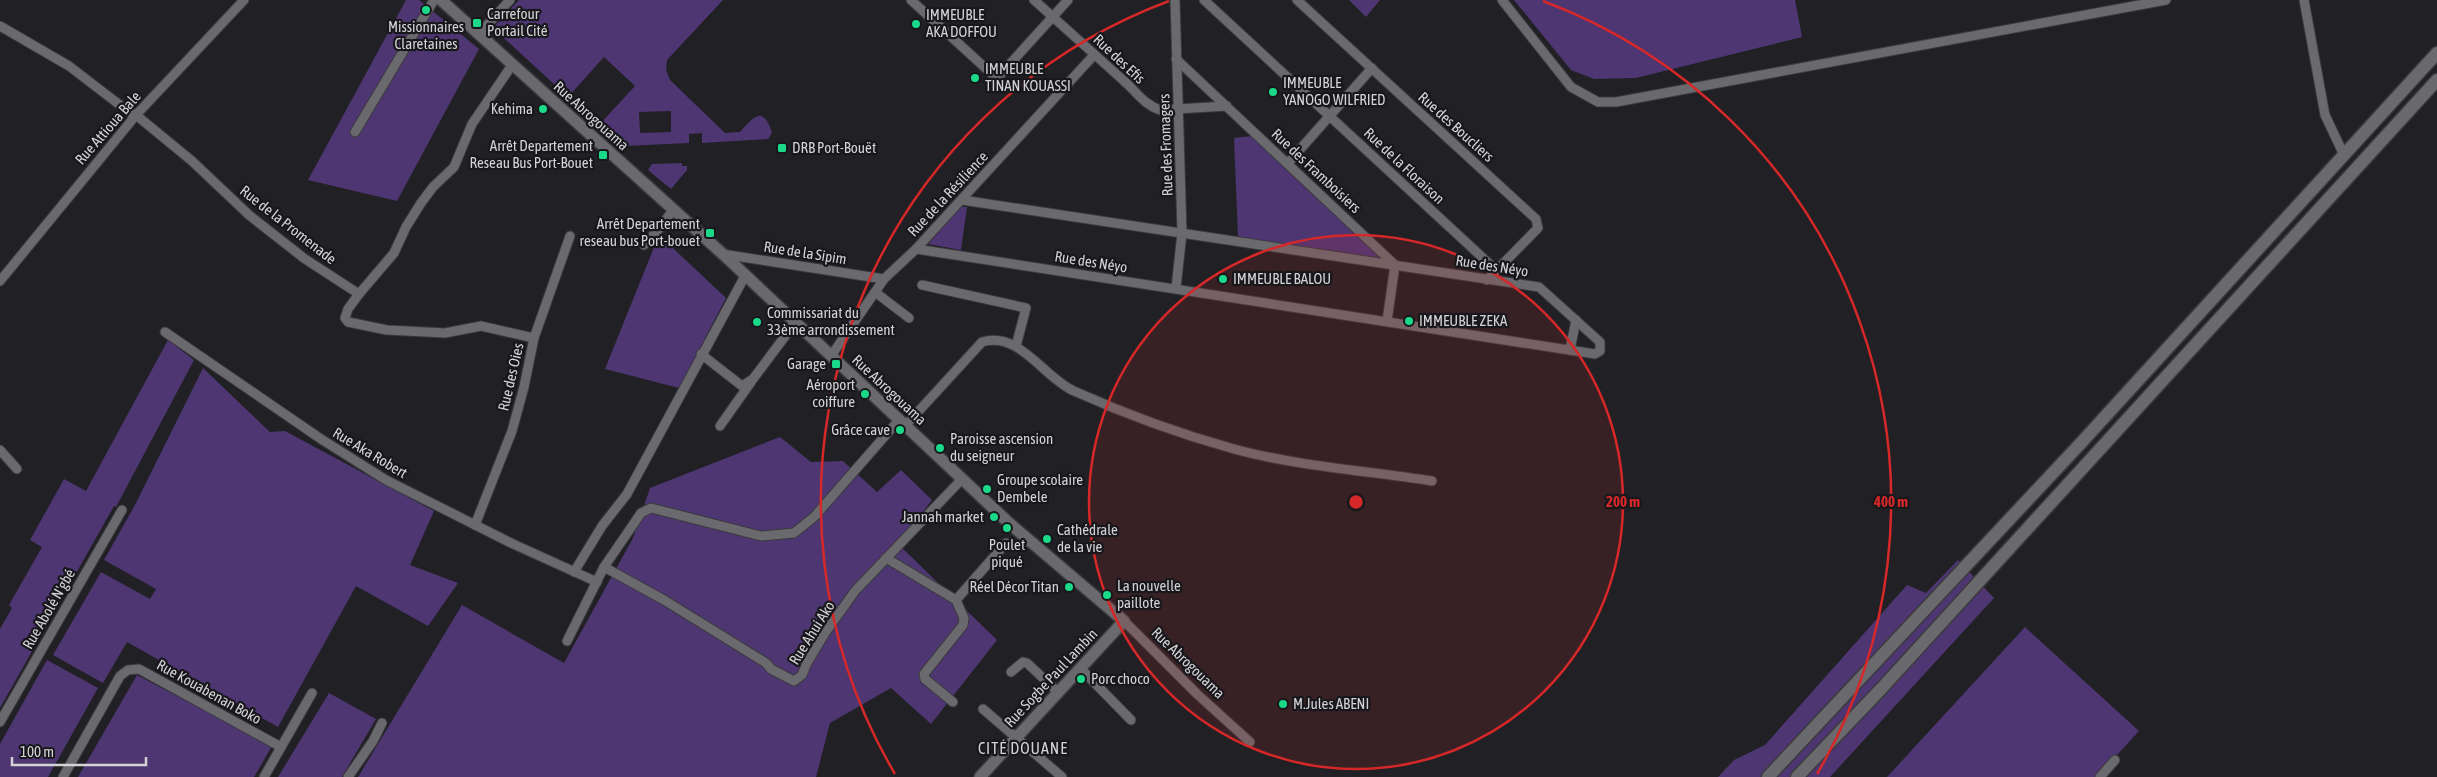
<svg xmlns="http://www.w3.org/2000/svg" width="2437" height="777" viewBox="0 0 2437 777" font-family="'Asap Condensed',sans-serif">
  <rect width="100%" height="100%" fill="#212024"/>
  <!-- green -->
  <g fill="#4e3673" fill-rule="evenodd">
    <polygon points="406,0 419,0 479,49 397,201 308,180"/>
    <path d="M 519,0 L 723,0 L 667,60 L 666,70 L 670,80 L 725,133 L 740,132 C 753,117 764,105 772,133 L 768,139 L 702,143 L 702,133 L 689,134 L 689,143 L 624,146 L 599,125 L 635,86 L 604,57 L 568,97 L 493,28 ZM 671,111 L 671,132 L 640,133 L 639,112 Z"/>
    <polygon points="1349,0 1380,0 1366,17"/>
    <polygon points="1514,0 1795,0 1802,37 1636,78 1594,79 1571,70"/>
    <polygon points="1252,136 1387,261 1238,237 1234,138"/>
    <polygon points="682,163 682,166 687,166 687,170 671,189 648,170 652,164"/>
    <polygon points="961,207 967,207 961,250 928,244"/>
    <polygon points="659,235 726,298 679,388 605,369"/>
    <polygon points="168,340 194,360 116,507 114,506 0,708 0,629 12,608 9,605 42,547 30,540 64,479 86,491"/>
    <polygon points="203,368 270,432 285,431 434,511 410,565 458,583 428,626 356,586 278,727 127,642 103,683 53,655 101,572 150,599 156,589 104,560 135,505"/>
    <polygon points="780,437 811,462 843,461 877,492 901,470 932,500 898,544 997,640 931,724 891,688 830,723 816,777 358,777 462,605 564,663 633,538 650,488"/>
    <polygon points="1958,560 1994,598 1830,777 1718,777 1734,760 1765,745 1907,585 1926,593"/>
    <polygon points="2025,627 2139,731 2097,777 1887,777"/>
    <polygon points="47,660 98,688 48,777 0,777 0,744"/>
    <polygon points="137,675 272,746 254,777 78,777"/>
    <polygon points="329,693 376,719 346,770 342,777 278,777"/>
  </g>
  <g fill="none" stroke-linecap="round" stroke-linejoin="round">
    <defs>
      <g id="minor">
        <polyline points="911,0 993,75 999,76 1068,0"/>
        <path d="M 1034,0 C 1064,27 1094,54 1124,81 C 1137,92 1143,104 1160,110 L 1227,106"/>
        <polyline points="1175,0 1182,233 1176,288"/>
        <polyline points="1204,0 1496,270"/>
        <polyline points="1297,0 1536,219 1538,228 1487,280"/>
        <polyline points="1502,0 1571,87 1598,102 1616,102 2166,0"/>
        <polyline points="2304,0 2325,115 2344,155"/>
        <polyline points="0,26 69,66 129,112 136,115 192,161 249,215 305,259 359,294 348,309 345,318 348,322 387,330 445,333 481,326 534,338"/>
        <polyline points="479,34 510,0"/>
        <polyline points="1176,59 1395,265 1387,321"/>
        <polyline points="355,132 434,0"/>
        <polyline points="1288,163 1372,68"/>
        <polyline points="644,245 659,229 673,210"/>
        <polyline points="916,249 1595,354 1600,351 1600,342 1539,287 962,200"/>
        <polyline points="722,254 884,279"/>
        <polyline points="0,281 136,115 244,0"/>
        <polyline points="922,285 1026,308 1016,346"/>
        <polyline points="875,292 909,318"/>
        <polyline points="359,294 394,253 406,227 421,203 433,187 454,167 472,124 512,65"/>
        <polyline points="165,332 321,439 386,480 511,543 597,582"/>
        <polyline points="1570,350 1576,320"/>
        <polyline points="701,354 742,386 753,379 795,323"/>
        <polyline points="831,356 884,279 916,249 1094,55"/>
        <polyline points="720,426 751,382"/>
        <path d="M 905,426 L 982,342 C 1020,331 1043,377 1074,391 C 1125,414 1180,434 1234,449 C 1296,466 1369,471 1432,481"/>
        <polyline points="0,450 17,469"/>
        <polyline points="475,525 512,431 524,387 534,338 570,236"/>
        <polyline points="886,558 956,600 1006,543"/>
        <polyline points="604,567 664,600 766,663 771,669 794,681 802,675 807,663 825,633 855,591 962,479"/>
        <polyline points="574,572 602,526 627,494 745,276"/>
        <polyline points="1124,621 1197,694 1250,742"/>
        <polyline points="567,641 604,567 641,513 651,508 761,536 794,533 814,517 899,420"/>
        <polyline points="1080,668 1131,720"/>
        <polyline points="1011,672 1023,662 1027,663 1058,692"/>
        <polyline points="953,702 925,679 924,674 963,625 964,618 956,600"/>
        <polyline points="983,709 1062,777"/>
        <polyline points="0,722 122,510"/>
        <polyline points="63,777 120,676 128,670 139,669 281,747"/>
        <polyline points="264,777 312,693"/>
        <polyline points="348,777 373,741 382,723"/>
        <polyline points="2100,777 2115,760"/>
      </g>
      <polyline id="tertiary" points="441,0 725,256 1009,523 1124,621 980,777"/>
      <g id="secondary">
        <polyline points="1768,777 2080,444 2437,53"/>
        <polyline points="1797,777 1881,689 2437,80"/>
      </g>
    </defs>
    <!-- minor casing -->
    <use href="#minor" stroke="#3b3a3e" stroke-width="11"/>
    <!-- tertiary casing -->
    <use href="#tertiary" stroke="#3b3a3e" stroke-width="14"/>
    <!-- secondary casing -->
    <use href="#secondary" stroke="#3b3a3e" stroke-width="15"/>
    <!-- minor -->
    <use href="#minor" stroke="#6a696e" stroke-width="9"/>
    <!-- tertiary -->
    <use href="#tertiary" stroke="#6a696e" stroke-width="11"/>
    <!-- secondary -->
    <use href="#secondary" stroke="#6a696e" stroke-width="12"/>
  </g>
  <!-- distance rings -->
  <circle cx="1356" cy="502" r="267" fill="#d62828" fill-opacity=".12"/>
  <g fill="none" stroke="#d62828" stroke-width="2.5">
    <circle cx="1356" cy="502" r="267"/>
    <path d="M895 774A535 535 0 0 1 1169 1M1543 1A535 535 0 0 1 1817 774"/>
  </g>
  <!-- markers -->
  <g fill="#1ad988" stroke="#18171b" stroke-width="2">
    <circle cx="426" cy="10" r="5"/>
    <rect x="472" y="18" width="10" height="10" rx="2.5"/>
    <circle cx="916" cy="24" r="5"/>
    <circle cx="975" cy="78" r="5"/>
    <circle cx="1273" cy="92" r="5"/>
    <circle cx="543" cy="109" r="5"/>
    <rect x="777" y="143" width="10" height="10" rx="2.5"/>
    <rect x="598" y="150" width="10" height="10" rx="2.5"/>
    <rect x="705" y="228" width="10" height="10" rx="2.5"/>
    <circle cx="1223" cy="279" r="5"/>
    <circle cx="1409" cy="321" r="5"/>
    <circle cx="757" cy="322" r="5"/>
    <rect x="831" y="359" width="10" height="10" rx="2.5"/>
    <circle cx="865" cy="394" r="5"/>
    <circle cx="900" cy="430" r="5"/>
    <circle cx="940" cy="448" r="5"/>
    <circle cx="987" cy="489" r="5"/>
    <circle cx="994" cy="517" r="5"/>
    <circle cx="1007" cy="528" r="5"/>
    <circle cx="1047" cy="539" r="5"/>
    <circle cx="1069" cy="587" r="5"/>
    <circle cx="1107" cy="595" r="5"/>
    <circle cx="1081" cy="679" r="5"/>
    <circle cx="1283" cy="704" r="5"/>
  </g>
  <g text-anchor="middle" stroke-width="4.5" stroke-linejoin="round" paint-order="stroke">
    <!-- poi labels -->
    <g font-size="15" fill="#d3d2d5" stroke="#18171b" text-anchor="start">
      <text x="487" y="19">Carrefour<tspan x="487" dy="17">Portail Cité</tspan></text>
      <text x="926" y="20">IMMEUBLE<tspan x="926" dy="17">AKA DOFFOU</tspan></text>
      <text x="426" y="32" text-anchor="middle">Missionnaires<tspan x="426" dy="17">Claretaines</tspan></text>
      <text x="985" y="74">IMMEUBLE<tspan x="985" dy="17">TINAN KOUASSI</tspan></text>
      <text x="1283" y="88">IMMEUBLE<tspan x="1283" dy="17">YANOGO WILFRIED</tspan></text>
      <text x="533" y="114" text-anchor="end">Kehima</text>
      <text x="593" y="151" text-anchor="end">Arrêt Departement<tspan x="593" dy="17">Reseau Bus Port-Bouet</tspan></text>
      <text x="792" y="153">DRB Port-Bouët</text>
      <text x="700" y="229" text-anchor="end">Arrêt Departement<tspan x="700" dy="17">reseau bus Port-bouet</tspan></text>
      <text x="1233" y="284">IMMEUBLE BALOU</text>
      <text x="767" y="318">Commissariat du<tspan x="767" dy="17">33ème arrondissement</tspan></text>
      <text x="1419" y="326">IMMEUBLE ZEKA</text>
      <text x="826" y="369" text-anchor="end">Garage</text>
      <text x="855" y="390" text-anchor="end">Aéroport<tspan x="855" dy="17">coiffure</tspan></text>
      <text x="890" y="435" text-anchor="end">Grâce cave</text>
      <text x="950" y="444">Paroisse ascension<tspan x="950" dy="17">du seigneur</tspan></text>
      <text x="997" y="485">Groupe scolaire<tspan x="997" dy="17">Dembele</tspan></text>
      <text x="984" y="522" text-anchor="end">Jannah market</text>
      <text x="1057" y="535">Cathédrale<tspan x="1057" dy="17">de la vie</tspan></text>
      <text x="1007" y="550" text-anchor="middle">Poulet<tspan x="1007" dy="17">piqué</tspan></text>
      <text x="1117" y="591">La nouvelle<tspan x="1117" dy="17">paillote</tspan></text>
      <text x="1059" y="592" text-anchor="end">Réel Décor Titan</text>
      <text x="1091" y="684">Porc choco</text>
      <text x="1293" y="709">M.Jules ABENI</text>
    </g>
    <!-- street labels -->
    <g font-size="15" fill="#d3d2d5" stroke="#18171b">
      <text transform="translate(1119 59) rotate(43)" y="5">Rue des Efis</text>
      <text transform="translate(591 116) rotate(42)" y="5">Rue Abrogouama</text>
      <text transform="translate(1456 127) rotate(42)" y="5">Rue des Boucliers</text>
      <text transform="translate(108 128) rotate(-49)" y="5">Rue Attioua Bale</text>
      <text transform="translate(1166 145) rotate(-92)" y="5">Rue des Fromagers</text>
      <text transform="translate(1404 166) rotate(43)" y="5">Rue de la Floraison</text>
      <text transform="translate(1316 171) rotate(43)" y="5">Rue des Framboisiers</text>
      <text transform="translate(948 194) rotate(-47)" y="5">Rue de la Résilience</text>
      <text transform="translate(288 225) rotate(38)" y="5">Rue de la Promenade</text>
      <text transform="translate(805 253) rotate(9)" y="5">Rue de la Sipim</text>
      <text transform="translate(1091 262) rotate(9)" y="5">Rue des Néyo</text>
      <text transform="translate(1492 266) rotate(9)" y="5">Rue des Néyo</text>
      <text transform="translate(511 377) rotate(-77)" y="5">Rue des Oies</text>
      <text transform="translate(889 390) rotate(43)" y="5">Rue Abrogouama</text>
      <text transform="translate(370 453) rotate(31)" y="5">Rue Aka Robert</text>
      <text transform="translate(49 609) rotate(-60)" y="5">Rue Abolé N'gbé</text>
      <text transform="translate(812 633) rotate(-58)" y="5">Rue Ahui Ako</text>
      <text transform="translate(1188 663) rotate(44)" y="5">Rue Abrogouama</text>
      <text transform="translate(1051 678) rotate(-47)" y="5">Rue Sogbe Paul Lambin</text>
      <text transform="translate(209 692) rotate(29)" y="5">Rue Kouabenan Boko</text>
    </g>
    <!-- neighbourhood labels -->
    <g font-size="16" letter-spacing="1" fill="#d3d2d5" stroke="#18171b">
      <text x="1023" y="754">CITÉ DOUANE</text>
    </g>
  </g>
  <circle cx="1356" cy="502" r="8" fill="#d62828" stroke="#18171b" stroke-width="2.5"/>
  <g font-size="15" text-anchor="middle" font-weight="bold" fill="#d62828" stroke="#18171b" stroke-width="4.5" stroke-linejoin="round" paint-order="stroke">
    <text x="1623" y="507">200 m</text>
    <text x="1891" y="507">400 m</text>
  </g>
  <!-- scale -->
  <path d="M12 757v8h134v-8" fill="none" stroke="#d3d2d5" stroke-width="2.5"/>
  <text x="20" y="757" font-size="15" fill="#d3d2d5" stroke="#18171b" stroke-width="4" paint-order="stroke">100 m</text>
</svg>
